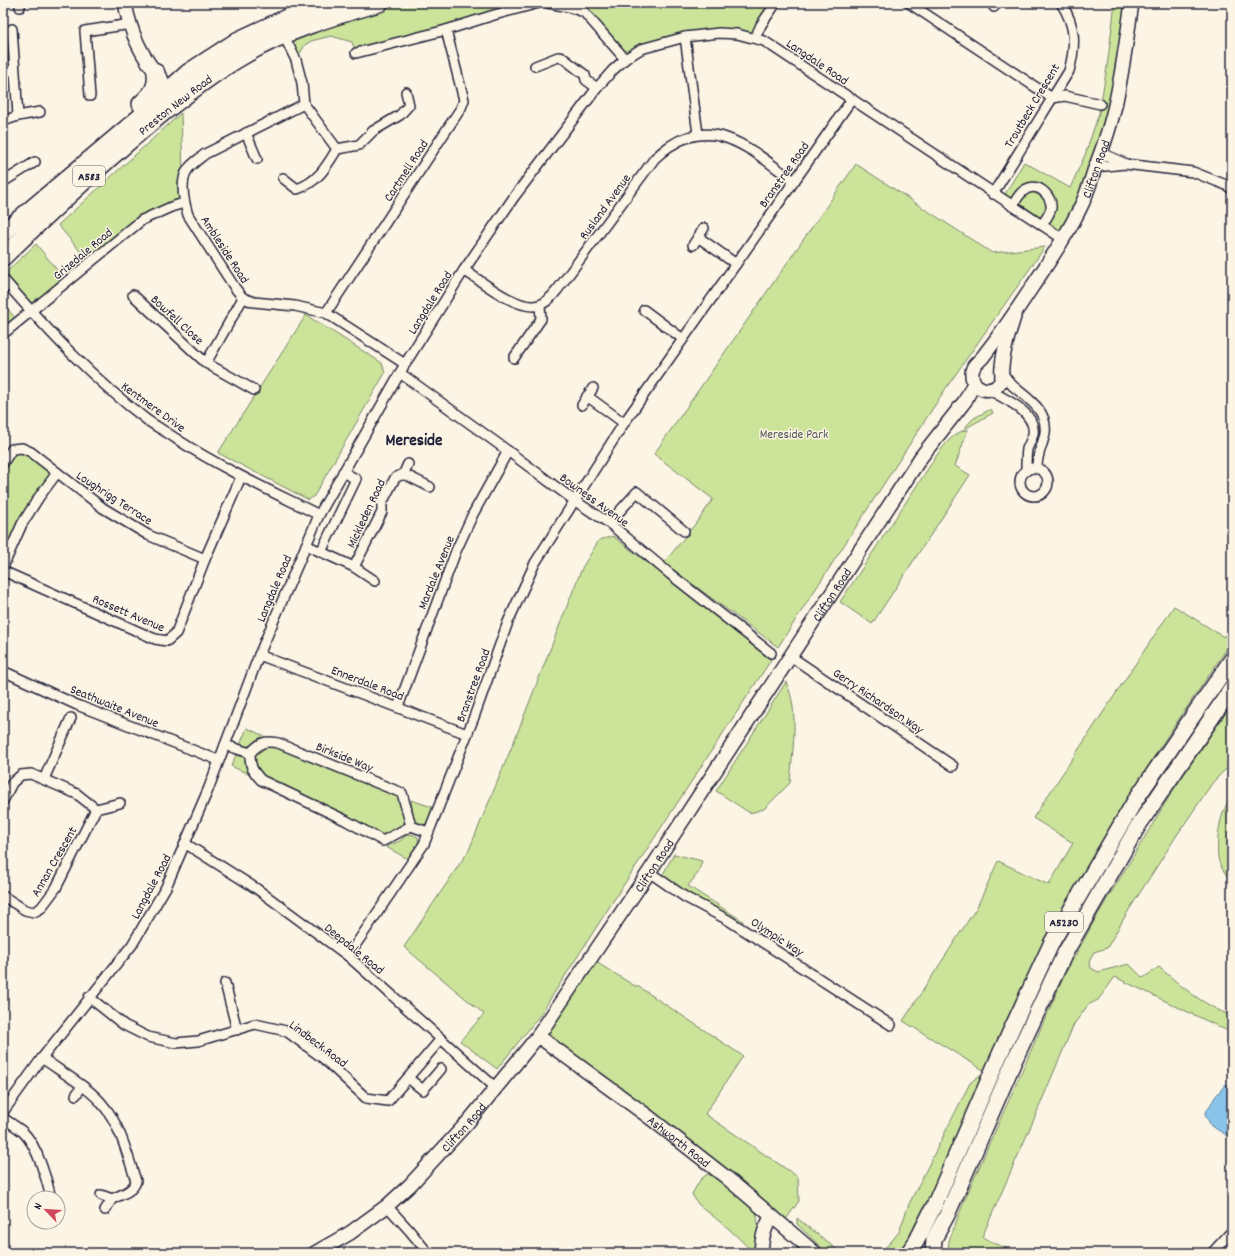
<svg xmlns="http://www.w3.org/2000/svg" width="1235" height="1256" viewBox="0 0 1235 1256" font-family="Dekko,sans-serif">
  <rect width="100%" height="100%" fill="#fcf5e5"/>
  <filter id="ink" filterUnits="userSpaceOnUse"><feTurbulence type="fractalNoise" baseFrequency=".025" numOctaves="2"/><feDisplacementMap in="SourceGraphic" scale="8" xChannelSelector="R" yChannelSelector="G"/><feConvolveMatrix kernelMatrix="1 2 1 2 8 2 1 2 1" color-interpolation-filters="sRGB"/></filter>
  <g filter="url(#ink)">
    <!-- green -->
    <g fill="#cce49a" stroke="#77836a">
      <polygon points="379,3 539,3 356,53 352,42 331,36 311,41 305,45 296,60 284,36"/>
      <polygon points="548,3 776,3 755,38 685,37 625,59 584,12"/>
      <polygon points="1115,3 1132,3 1116,103 1063,239 1002,199 1024,162 1070,188 1085,155 1099,113 1107,67"/>
      <polygon points="181,113 184,203 142,220 90,263 58,225"/>
      <polygon points="856,164 992,253 1045,247 946,388 778,647 664,563 700,518 713,499 654,454"/>
      <polygon points="36,244 67,282 36,308 5,273"/>
      <polygon points="3,303 18,322 3,334"/>
      <polygon points="306,315 382,363 385,373 314,496 309,500 218,453"/>
      <polygon points="991,409 993,413 968,427 964,428 974,418"/>
      <path d="M 968,429 L 955,466 L 970,475 L 872,624 L 840,602 L 937,455 C 946,443 953,433 968,429 Z"/>
      <polygon points="22,448 57,473 39,497 3,567 3,463 12,449"/>
      <polygon points="613,536 771,660 619,892 540,1015 497,1069 460,1041 484,1014 404,947 469,850 515,739 582,568 599,540"/>
      <polygon points="1174,606 1224,637 1232,624 1232,641 1158,750 1056,919 1019,995 921,1218 899,1253 879,1253 890,1243 899,1232 909,1204 970,1083 985,1071 903,1021 977,907 998,861 1049,885 1073,843 1033,818"/>
      <path d="M 786,682 C 800,711 792,753 790,783 L 764,809 L 750,813 L 716,791 Z"/>
      <path d="M 1232,704 L 1232,763 L 1213,782 L 1177,835 L 1127,913 L 1107,948 L 1094,952 L 1089,962 L 1091,968 L 1098,972 L 1129,964 L 1143,978 L 1159,967 C 1182,987 1203,1005 1232,1016 L 1232,1033 L 1115,977 L 1098,1000 L 1088,1005 L 1074,1024 L 1034,1119 L 982,1237 L 1016,1253 L 948,1253 L 949,1241 L 964,1201 L 1065,974 L 1097,916 L 1172,792 Z"/>
      <path d="M 247,728 L 268,738 C 268,738 262,738 261,738 C 252,741 252,750 240,745 Z"/>
      <polygon points="268,741 402,793 411,826 383,841 261,780 250,753"/>
      <polygon points="236,755 244,757 248,774 231,766"/>
      <path d="M 1232,797 L 1232,881 C 1226,875 1219,866 1218,857 C 1216,840 1220,809 1232,797 Z"/>
      <path d="M 411,800 L 432,807 C 431,815 429,821 423,826 L 414,820 Z"/>
      <path d="M 408,834 L 414,835 L 418,837 C 420,845 413,853 408,859 L 386,847 L 400,841 Z"/>
      <polygon points="674,854 702,861 698,873 688,886 743,921 741,925 696,900 662,876"/>
      <polygon points="596,962 633,985 639,987 743,1056 705,1114 798,1177 799,1201 782,1225 543,1039"/>
      <polygon points="707,1174 718,1179 756,1210 759,1232 758,1253 750,1253 750,1249 729,1229 698,1204 692,1194 700,1180"/>
      <polygon points="797,1218 841,1253 827,1253 797,1224"/>
    </g>
    <!-- water -->
    <polygon fill="#8ac3e9" stroke="#6083a3" points="1232,1083 1232,1137 1228,1136 1211,1126 1205,1114 1215,1097 1225,1085"/>
    <g fill="none" stroke-linecap="round" stroke-linejoin="round">
      <defs>
        <g id="street">
          <polyline points="20,3 20,7"/>
          <polyline points="548,3 569,7 584,12 625,59"/>
          <polyline points="909,3 1052,98 1065,96 1100,104"/>
          <polyline points="994,7 997,3"/>
          <polyline points="12,29 18,116"/>
          <polyline points="284,36 296,60 302,83 304,104 337,149 359,145 373,131 400,115 409,105 406,92"/>
          <polyline points="685,37 698,134"/>
          <polyline points="755,38 761,25 776,3"/>
          <polyline points="356,53 446,30 494,15 539,3"/>
          <polyline points="535,66 558,57 563,58 585,75 586,80 597,88"/>
          <polyline points="3,72 14,70"/>
          <polyline points="90,96 85,31 131,24"/>
          <path d="M 304,104 L 205,154 C 199,159 193,163 188,169 C 179,182 184,202 188,215 L 235,288 L 243,298 L 254,302 L 295,306 L 326,313 L 405,364"/>
          <polyline points="3,121 18,116 40,112"/>
          <polyline points="246,133 257,159"/>
          <polyline points="1101,153 1124,163"/>
          <polyline points="1096,167 1125,164 1193,172 1226,185 1232,189"/>
          <path d="M 283,178 L 297,189 C 318,182 326,167 337,149"/>
          <polyline points="3,182 35,162"/>
          <path d="M 993,194 L 1069,71 C 1076,45 1076,26 1061,3"/>
          <path d="M 1012,206 C 1017,199 1021,190 1029,188 C 1041,184 1052,198 1051,208 C 1050,214 1045,220 1042,225"/>
          <polyline points="698,237 736,264"/>
          <polyline points="693,245 704,228"/>
          <path d="M 464,270 C 481,281 519,312 539,305 C 547,303 553,295 558,289 L 655,158 C 660,154 665,149 670,146 C 717,114 757,155 794,181"/>
          <path d="M 3,279 C 47,330 93,379 147,420 C 157,427 168,433 178,440 C 223,469 271,491 319,515"/>
          <polyline points="133,295 206,363 254,390"/>
          <polyline points="644,310 683,339"/>
          <polyline points="326,313 461,108 464,100 446,30"/>
          <polyline points="3,334 142,220 171,207 184,203"/>
          <polyline points="514,358 541,319 540,305"/>
          <polyline points="206,363 243,298"/>
          <polyline points="400,373 508,451 575,501 609,523 670,574 771,653"/>
          <path d="M 1003,374 C 1006,378 1009,382 1013,386 C 1027,398 1048,410 1045,433 C 1043,445 1036,456 1037,469"/>
          <path d="M 989,390 C 1004,398 1037,413 1033,434 C 1032,439 1029,444 1027,449 C 1026,456 1026,464 1026,471"/>
          <polyline points="587,396 624,423"/>
          <polyline points="582,405 593,388"/>
          <polyline points="3,463 12,449 22,448 31,452 103,508 148,535 205,559"/>
          <circle cx="1034" cy="482" r="14"/>
          <polyline points="403,475 408,464"/>
          <polyline points="609,523 637,492 684,531"/>
          <polyline points="306,545 354,567 375,581"/>
          <polyline points="321,552 356,479 343,472"/>
          <polyline points="3,567 22,524 39,497 57,473"/>
          <polyline points="354,567 382,512 382,503 395,478 401,475 406,475 430,487"/>
          <polyline points="3,571 155,639 167,641 176,633 205,559 241,477"/>
          <polyline points="259,655 467,734"/>
          <polyline points="790,656 953,766"/>
          <polyline points="3,671 77,705 218,760"/>
          <polyline points="398,707 456,551 473,514 508,451"/>
          <path d="M 225,745 L 250,753 C 260,743 264,740 278,743 L 402,793 L 411,826 L 428,832"/>
          <path d="M 250,753 C 250,767 252,770 261,780 L 345,820 L 383,841 L 411,826"/>
          <polyline points="44,779 71,718"/>
          <polyline points="3,801 12,783 21,775 31,774 77,794 96,809 56,888 41,908 34,912 25,910 3,896"/>
          <polyline points="96,809 120,803"/>
          <polyline points="186,844 257,889 348,956 496,1088"/>
          <polyline points="649,872 685,897 728,920 891,1025"/>
          <polyline points="348,956 424,844 474,717 508,622 535,563 624,423 852,99"/>
          <polyline points="225,983 237,1030"/>
          <polyline points="89,997 124,1025 148,1037 176,1043 198,1041 255,1024 286,1031 324,1059 366,1098 388,1101 441,1039"/>
          <path d="M 42,1058 C 60,1071 90,1088 103,1105 C 120,1124 128,1157 136,1181 C 134,1191 120,1195 112,1199 L 101,1195"/>
          <polyline points="408,1078 423,1090 441,1069"/>
          <polyline points="76,1095 82,1086"/>
          <polyline points="3,1112 42,1058 132,945 166,887 208,790 259,655 319,515 405,364 464,270 514,197 597,88 612,71 625,59 641,49 685,37 719,33 737,34 764,41 1063,239"/>
          <path d="M 3,1118 C 10,1123 17,1127 23,1132 C 37,1145 47,1180 51,1198"/>
          <polyline points="387,1206 409,1230 428,1253"/>
          <polyline points="105,1210 112,1199"/>
          <polyline points="1212,1253 1232,1231"/>
        </g>
        <g id="secondary">
          <path d="M 125,3 C 130,32 142,58 162,80"/>
          <path id="s1" d="M 1014,317 C 1009,333 1003,350 1002,367 C 1001,372 1003,376 1001,381 C 993,396 971,390 972,373 C 972,364 981,361 985,354 C 1002,332 1017,310 1032,287 C 1050,260 1069,232 1083,202 C 1087,192 1091,181 1094,171 C 1103,148 1111,125 1116,101 C 1123,69 1127,36 1132,3"/>
          <path id="s2" d="M 538,1036 L 649,1117 L 727,1178 L 815,1253"/>
          <path id="s3" d="M 315,1253 L 350,1233 L 387,1206 L 410,1185 L 468,1122 L 538,1036 L 649,872 L 921,457 L 965,401 L 974,383"/>
          <path d="M 761,1253 C 762,1237 764,1229 772,1216"/>
        </g>
        <g id="primary">
          <polyline points="908,1253 916,1242 934,1206 1000,1054 1052,942 1136,799 1232,659"/>
          <polyline points="933,1253 934,1239 947,1215 1014,1061 1065,953 1138,826 1232,688"/>
        </g>
        <g id="highway">
          <path d="M 141,104 C 151,95 158,88 156,73"/>
          <polyline points="3,233 144,114 170,89 188,73 239,40 289,17 328,3"/>
          <path id="s4" d="M 3,257 C 54,208 105,160 160,115 C 187,94 214,72 244,55 C 285,31 333,16 379,3"/>
        </g>
      </defs>
      <!-- street casing -->
      <use href="#street" stroke="#22223b" stroke-width="12"/>
      <!-- secondary casing -->
      <use href="#secondary" stroke="#22223b" stroke-width="16"/>
      <!-- primary casing -->
      <use href="#primary" stroke="#22223b" stroke-width="18"/>
      <!-- highway casing -->
      <use href="#highway" stroke="#22223b" stroke-width="20"/>
      <!-- street -->
      <use href="#street" stroke="#fcf5e5" stroke-width="9"/>
      <!-- secondary -->
      <use href="#secondary" stroke="#fcf5e5" stroke-width="13"/>
      <!-- primary -->
      <use href="#primary" stroke="#fcf5e5" stroke-width="15"/>
      <!-- highway -->
      <use href="#highway" stroke="#fcf5e5" stroke-width="17"/>
    </g>
  </g>
  <g text-anchor="middle" stroke-width="3" stroke-linejoin="round" paint-order="stroke">
    <!-- shield labels -->
    <g fill="#fcf5e5" stroke="#63616e" stroke-width="1">
      <rect x="73" y="166" width="32" height="20" rx="3"/>
      <rect x="1045" y="912" width="38" height="20" rx="3"/>
    </g>
    <g font-size="12" font-weight="bold" fill="#22223b">
      <text x="89" y="180">A583</text>
      <text x="1064" y="926">A5230</text>
    </g>
    <!-- street labels -->
    <g font-size="13" fill="#22223b" stroke="#fcf5e5">
      <text transform="translate(818 61) rotate(34)" y="5">Langdale Road</text>
      <text dy="5" stroke="none"><textPath href="#s4" startOffset="230">Preston New Road</textPath></text>
      <text transform="translate(1031 105) rotate(-59)" y="5">Troutbeck Crescent</text>
      <text dy="5" stroke="none"><textPath href="#s1" startOffset="348">Clifton Road</textPath></text>
      <text transform="translate(405 170) rotate(-57)" y="5">Cartmell Road</text>
      <text transform="translate(783 174) rotate(-55)" y="5">Branstree Road</text>
      <text transform="translate(604 206) rotate(-54)" y="5">Rusland Avenue</text>
      <text transform="translate(226 249) rotate(57)" y="5">Ambleside Road</text>
      <text transform="translate(82 253) rotate(-40)" y="5">Grizedale Road</text>
      <text transform="translate(429 302) rotate(-58)" y="5">Langdale Road</text>
      <text transform="translate(178 319) rotate(43)" y="5">Bowfell Close</text>
      <text transform="translate(154 406) rotate(36)" y="5">Kentmere Drive</text>
      <text transform="translate(115 497) rotate(33)" y="5">Loughrigg Terrace</text>
      <text transform="translate(595 499) rotate(36)" y="5">Bowness Avenue</text>
      <text transform="translate(365 513) rotate(-65)" y="5">Mickleden Road</text>
      <text transform="translate(435 572) rotate(-68)" y="5">Mardale Avenue</text>
      <text transform="translate(273 588) rotate(-67)" y="5">Langdale Road</text>
      <text dy="5" stroke="none"><textPath href="#s3" startOffset="844">Clifton Road</textPath></text>
      <text transform="translate(129 612) rotate(23)" y="5">Rossett Avenue</text>
      <text transform="translate(368 682) rotate(21)" y="5">Ennerdale Road</text>
      <text transform="translate(472 685) rotate(-70)" y="5">Branstree Road</text>
      <text transform="translate(879 700) rotate(34)" y="5">Gerry Richardson Way</text>
      <text transform="translate(115 705) rotate(22)" y="5">Seathwaite Avenue</text>
      <text transform="translate(345 756) rotate(22)" y="5">Birkside Way</text>
      <text transform="translate(53 861) rotate(-60)" y="5">Annan Crescent</text>
      <text dy="5" stroke="none"><textPath href="#s3" startOffset="520">Clifton Road</textPath></text>
      <text transform="translate(150 886) rotate(-62)" y="5">Langdale Road</text>
      <text transform="translate(778 936) rotate(33)" y="5">Olympic Way</text>
      <text transform="translate(355 948) rotate(39)" y="5">Deepdale Road</text>
      <text transform="translate(319 1043) rotate(37)" y="5">Lindbeck Road</text>
      <text dy="5" stroke="none"><textPath href="#s3" startOffset="196">Clifton Road</textPath></text>
      <text dy="5" stroke="none"><textPath href="#s2" startOffset="176">Ashworth Road</textPath></text>
    </g>
    <!-- park labels -->
    <g font-size="13" fill="#4c5253" stroke="#fcf5e5">
      <text x="794" y="438">Mereside Park</text>
    </g>
    <!-- district labels -->
    <g font-size="17" font-weight="bold" fill="#22223b" stroke="#fcf5e5">
      <text x="414" y="445">Mereside</text>
    </g>
  </g>
  <!-- margin -->
  <rect width="1235" height="1256" fill="none" stroke="#fcf5e5" stroke-width="16"/>
  <rect x="8" y="8" width="1219" height="1240" fill="none" stroke="#22223b" stroke-width="1.5" filter="url(#ink)"/>
  <!-- north arrow -->
  <g transform="translate(46 1210) rotate(295)"><circle r="19" fill="#fcf5e5" stroke="#a5a1a1"/>
  <path d="M0-3L7 15L0 10L-7 15Z" fill="#d1495b"/>
  <text y="-6" font-size="11" font-weight="bold" text-anchor="middle" fill="#22223b">N</text>
  </g>
</svg>
